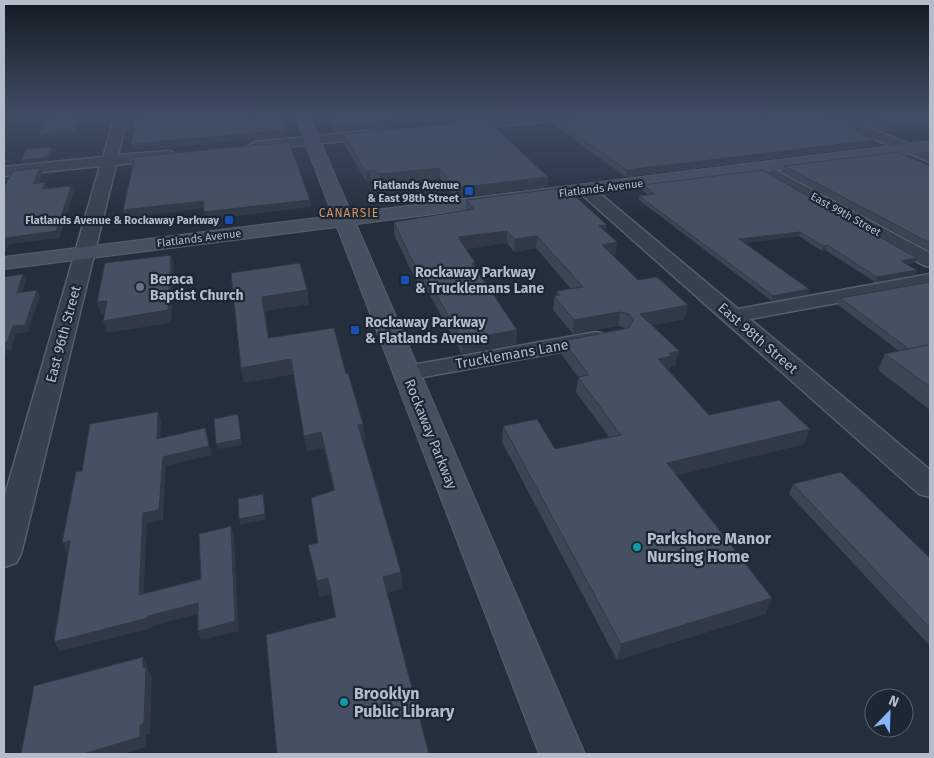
<svg xmlns="http://www.w3.org/2000/svg" width="934" height="758" viewBox="0 0 934 758" font-family="'Fira Sans',sans-serif">
  <rect width="100%" height="100%" fill="#242f3e"/>
  <g fill="none" stroke-linecap="round" stroke-linejoin="round">
    <defs>
      <g id="street">
        <polygon points="116,113 128,113 118,155 168,151 173,152 175,155 173,158 168,159 116,165 21,554 16,563 4,567 4,498 100,166 4,176 4,167 103,157"/>
        <polygon points="553,113 598,113 592,117 457,130 450,126 457,122"/>
        <polygon points="817,113 834,113 930,153 930,162 819,116"/>
        <polygon points="377,130 384,134 382,137 255,150 248,146 255,142"/>
        <polygon points="762,163 930,253 930,267 923,265 757,170 755,167 757,164"/>
        <polygon points="586,185 592,187 738,309 930,274 930,286 750,319 930,470 930,497 919,494 580,193 578,190 580,187"/>
        <polygon points="596,332 604,334 608,339 604,344 407,380 398,378 395,373 398,368 407,366"/>
      </g>
      <polygon id="secondary" points="294,113 308,113 351,213 930,141 930,151 356,224 585,754 539,754 337,227 4,269 4,257 333,216"/>
    </defs>
    <!-- street casing -->
    <use href="#street" stroke="#565f6c" stroke-width="3"/>
    <!-- secondary casing -->
    <use href="#secondary" stroke="#565f6c" stroke-width="2"/>
    <!-- street -->
    <use href="#street" fill="#38414e" fill-rule="evenodd"/>
    <!-- secondary -->
    <use href="#secondary" fill="#465061" fill-rule="evenodd"/>
  </g>
  <!-- wall -->
  <g fill="#3b4654">
    <polygon points="322,113 510,113 475,116 475,119 337,132 333,131 329,121 326,121"/>
    <polygon points="839,113 930,113 930,127 884,132"/>
    <polygon points="552,117 862,128 860,133 872,146 626,177 551,123"/>
    <polygon points="343,134 548,177 547,187 456,198 440,178 381,184 371,180 366,181 344,143"/>
    <polygon points="784,166 930,166 930,251 782,172"/>
    <polygon points="643,185 917,258 915,263 907,264 915,275 875,282 825,250 822,251 799,236 745,243 808,294 772,301 639,200 639,196 649,195 642,190"/>
    <polygon points="466,200 606,232 617,242 615,255 613,255 638,280 685,319 652,325 679,351 675,365 670,367 669,371 709,415 804,444 677,475 772,598 765,614 617,660 502,442 503,426 555,449 609,437 576,392 578,377 562,355 563,341 626,328 618,326 573,334 553,310 554,296 557,295 557,291 571,289 536,248 514,252 507,243 466,249 475,269 517,330 516,344 462,354 424,284 420,285 410,269 394,234 394,222 466,210"/>
    <polygon points="231,273 307,290 309,304 265,311 269,338 346,374 363,424 365,439 363,440 401,572 403,588 387,593 335,617 331,594 320,597 308,545 318,543 334,491 324,448 307,451 294,374 244,383 241,368"/>
    <polygon points="930,282 930,410 878,370 885,354 899,351 838,305 840,298"/>
    <polygon points="793,484 930,558 930,646 789,494"/>
  </g>
  <!-- shaded-wall -->
  <g fill="#303945">
    <polygon points="4,113 19,113 7,114 5,117 4,117"/>
    <polygon points="82,113 84,113 75,134 41,138 39,134"/>
    <polygon points="470,113 510,113 475,116 475,119 337,132 337,125"/>
    <polygon points="328,114 329,121 326,121 325,115"/>
    <polygon points="930,121 930,127 884,132 887,125"/>
    <polygon points="285,130 286,137 133,150 131,144"/>
    <polygon points="874,140 872,146 626,177 627,170"/>
    <polygon points="52,147 53,151 48,161 22,163 21,160"/>
    <polygon points="40,168 43,174 36,190 33,184"/>
    <polygon points="439,168 440,178 381,184 380,174"/>
    <polygon points="371,170 371,180 366,181 365,171"/>
    <polygon points="548,177 547,187 456,198 456,188"/>
    <polygon points="46,182 48,188 42,189"/>
    <polygon points="71,186 74,192 59,238 9,244 4,254 4,241 6,238"/>
    <polygon points="310,200 311,207 206,220 204,212"/>
    <polygon points="203,201 205,208 126,218 123,210"/>
    <polygon points="607,225 605,237 599,226"/>
    <polygon points="507,231 507,243 459,250 458,237"/>
    <polygon points="800,232 799,236 738,244 739,239"/>
    <polygon points="537,236 536,248 514,252 515,239"/>
    <polygon points="617,242 615,255 600,257 602,245"/>
    <polygon points="827,245 825,250 822,251 823,246"/>
    <polygon points="171,255 174,266 171,323 107,333 103,321"/>
    <polygon points="917,258 915,263 899,265 901,261"/>
    <polygon points="475,262 475,276 472,263"/>
    <polygon points="917,270 915,275 875,282 877,277"/>
    <polygon points="419,271 423,271 424,284 420,285"/>
    <polygon points="23,274 26,281 20,300 17,293"/>
    <polygon points="809,289 808,294 772,301 773,296"/>
    <polygon points="37,290 40,297 28,332 16,334 11,350 7,350 4,361 4,343 13,326"/>
    <polygon points="307,290 309,304 265,311 271,353 262,297"/>
    <polygon points="107,301 112,313 101,314 97,302"/>
    <polygon points="688,305 685,319 638,327 640,314"/>
    <polygon points="620,312 618,326 573,334 574,320"/>
    <polygon points="517,330 516,344 462,354 462,340"/>
    <polygon points="679,351 675,365 670,367 669,371 655,374 658,359 669,353"/>
    <polygon points="291,359 294,374 244,383 241,368"/>
    <polygon points="158,412 161,421 160,448 157,439"/>
    <polygon points="238,414 242,445 218,449 216,444"/>
    <polygon points="363,424 365,439 360,440 358,425"/>
    <polygon points="205,428 212,455 166,466 163,520 147,523 143,604 139,595 143,513 163,457"/>
    <polygon points="810,429 804,444 663,479 667,463"/>
    <polygon points="321,432 324,448 307,451 304,436"/>
    <polygon points="263,494 266,519 240,525 239,519"/>
    <polygon points="231,526 234,536 239,631 201,640 198,631"/>
    <polygon points="70,541 75,550 67,552 62,543"/>
    <polygon points="401,572 403,588 384,593 383,577"/>
    <polygon points="328,578 331,594 320,597 317,581"/>
    <polygon points="772,598 765,614 617,660 621,644"/>
    <polygon points="198,603 202,613 152,626 153,628 60,651 54,642 148,616"/>
    <polygon points="143,657 148,668 148,671 152,677 150,734 146,735 146,747 123,754 83,754 140,725"/>
  </g>
  <!-- building -->
  <g fill="#455162" stroke="#303945">
    <polygon points="50,113 82,113 74,131 39,134"/>
    <polygon points="137,113 280,113 285,130 131,144"/>
    <polygon points="325,113 470,113 337,125 332,124 328,114 325,115"/>
    <polygon points="589,113 824,113 862,128 856,129 861,131 855,131 874,140 627,170 552,117"/>
    <polygon points="856,113 930,113 930,121 887,125"/>
    <polygon points="487,120 548,177 456,188 439,168 380,174 371,170 365,171 343,134"/>
    <polygon points="289,142 310,200 204,212 203,201 123,210 135,157"/>
    <polygon points="52,147 47,157 21,160 26,149"/>
    <polygon points="898,152 930,166 930,243 784,166"/>
    <polygon points="40,168 33,184 46,182 42,189 71,186 56,231 6,238 4,241 4,187 13,171"/>
    <polygon points="762,170 917,258 901,261 917,270 877,277 827,245 823,246 800,232 739,239 809,289 773,296 639,196 654,194 643,185"/>
    <polygon points="562,188 572,197 576,197 607,225 599,226 617,242 602,245 638,280 657,277 688,305 640,314 679,351 669,353 672,356 658,359 709,415 779,400 810,429 667,463 772,598 621,644 503,426 537,419 555,449 621,435 578,377 589,375 563,341 629,328 633,320 629,314 620,312 574,320 554,296 560,295 557,291 583,287 537,236 515,239 507,231 458,237 475,262 472,263 517,330 462,340 423,271 419,271 410,256 394,222 474,209 466,200"/>
    <polygon points="171,255 168,310 103,321 107,301 97,302 105,263"/>
    <polygon points="300,263 307,290 262,297 268,338 334,328 346,374 348,373 363,424 358,425 401,572 383,577 429,754 277,754 266,635 336,617 328,578 317,581 308,545 318,543 311,498 335,490 321,432 304,436 291,359 241,368 231,273"/>
    <polygon points="23,274 17,293 37,290 25,325 13,326 7,342 4,343 4,277"/>
    <polygon points="930,282 930,348 927,345 909,349 840,298"/>
    <polygon points="927,345 930,348 930,387 885,354"/>
    <polygon points="158,412 157,439 205,428 209,446 163,457 159,510 143,513 139,595 201,579 199,534 231,526 235,621 198,631 198,603 148,616 148,618 54,642 70,541 62,543 76,472 82,471 90,424"/>
    <polygon points="238,414 241,439 216,444 214,419"/>
    <polygon points="841,472 930,558 930,628 793,484"/>
    <polygon points="263,494 265,514 239,519 238,499"/>
    <polygon points="143,657 143,668 146,667 144,723 140,725 140,737 83,754 21,754 34,686"/>
  </g>
  <!-- sky -->
  <linearGradient id="sky" x2="0" y2="1"><stop stop-color="#141a22"/><stop offset="0.52" stop-color="#3f4d63"/><stop offset="1" stop-color="#3f4d63" stop-opacity="0"/></linearGradient>
  <rect width="934" height="219" fill="url(#sky)"/>
  <!-- markers -->
  <g fill="#1a4fb4" stroke="#1d2633" stroke-width="2">
    <rect x="464" y="186" width="10" height="10" rx="2.5"/>
    <rect x="224" y="215" width="10" height="10" rx="2.5"/>
    <rect x="400" y="275" width="10" height="10" rx="2.5"/>
    <rect x="350" y="325" width="10" height="10" rx="2.5"/>
  </g>
  <circle fill="#6b7280" stroke="#1d2633" stroke-width="2" cx="140" cy="287" r="5"/>
  <g fill="#0f9aa8" stroke="#1d2633" stroke-width="2">
    <circle cx="637" cy="547" r="5"/>
    <circle cx="344" cy="702" r="5"/>
  </g>
  <g text-anchor="middle" stroke-width="4.5" stroke-linejoin="round" paint-order="stroke">
    <!-- far-poi labels -->
    <g font-size="11" font-weight="bold" fill="#b4bcc9" stroke="#1d2633" text-anchor="end">
      <text x="459" y="189">Flatlands Avenue<tspan x="459" dy="13">&amp; East 98th Street</tspan></text>
      <text x="219" y="224">Flatlands Avenue &amp; Rockaway Parkway</text>
    </g>
    <!-- far-street labels -->
    <g font-size="11" fill="#b4bcc9" stroke="#1d2633">
      <text transform="translate(601 188) rotate(-7)" y="4">Flatlands Avenue</text>
      <text transform="translate(846 214) rotate(29)" y="4">East 99th Street</text>
      <text transform="translate(199 238) rotate(-7)" y="4">Flatlands Avenue</text>
    </g>
    <!-- far-neighbourhood labels -->
    <g font-size="12" letter-spacing="1" fill="#d59563" stroke="#1d2633">
      <text x="349" y="217">CANARSIE</text>
    </g>
    <!-- poi labels -->
    <g font-size="14" font-weight="bold" fill="#b4bcc9" stroke="#1d2633" text-anchor="start">
      <text x="415" y="277">Rockaway Parkway<tspan x="415" dy="16">&amp; Trucklemans Lane</tspan></text>
      <text x="150" y="284">Beraca<tspan x="150" dy="16">Baptist Church</tspan></text>
      <text x="365" y="327">Rockaway Parkway<tspan x="365" dy="16">&amp; Flatlands Avenue</tspan></text>
    </g>
    <!-- street labels -->
    <g font-size="14" fill="#b4bcc9" stroke="#1d2633">
      <text transform="translate(63 334) rotate(-75)" y="5">East 96th Street</text>
      <text transform="translate(758 338) rotate(41)" y="5">East 98th Street</text>
      <text transform="translate(512 354) rotate(-10)" y="5">Trucklemans Lane</text>
      <text transform="translate(431 434) rotate(68)" y="5">Rockaway Parkway</text>
    </g>
    <!-- near-poi labels -->
    <g font-size="16" font-weight="bold" fill="#b4bcc9" stroke="#1d2633" text-anchor="start">
      <text x="647" y="544">Parkshore Manor<tspan x="647" dy="18">Nursing Home</tspan></text>
      <text x="354" y="699">Brooklyn<tspan x="354" dy="18">Public Library</tspan></text>
    </g>
  </g>
  <!-- border -->
  <rect width="934" height="758" fill="none" stroke="#b4bcc9" stroke-width="10"/>
  <!-- north arrow -->
  <g transform="translate(889 713) rotate(23)"><circle r="24" fill="#1d2633" stroke="#59626f"/>
  <path d="M0-4L9 19L0 12L-9 19Z" fill="#8ab4f8"/>
  <text y="-8" font-size="14" font-weight="bold" text-anchor="middle" fill="#b4bcc9">N</text>
  </g>
</svg>
